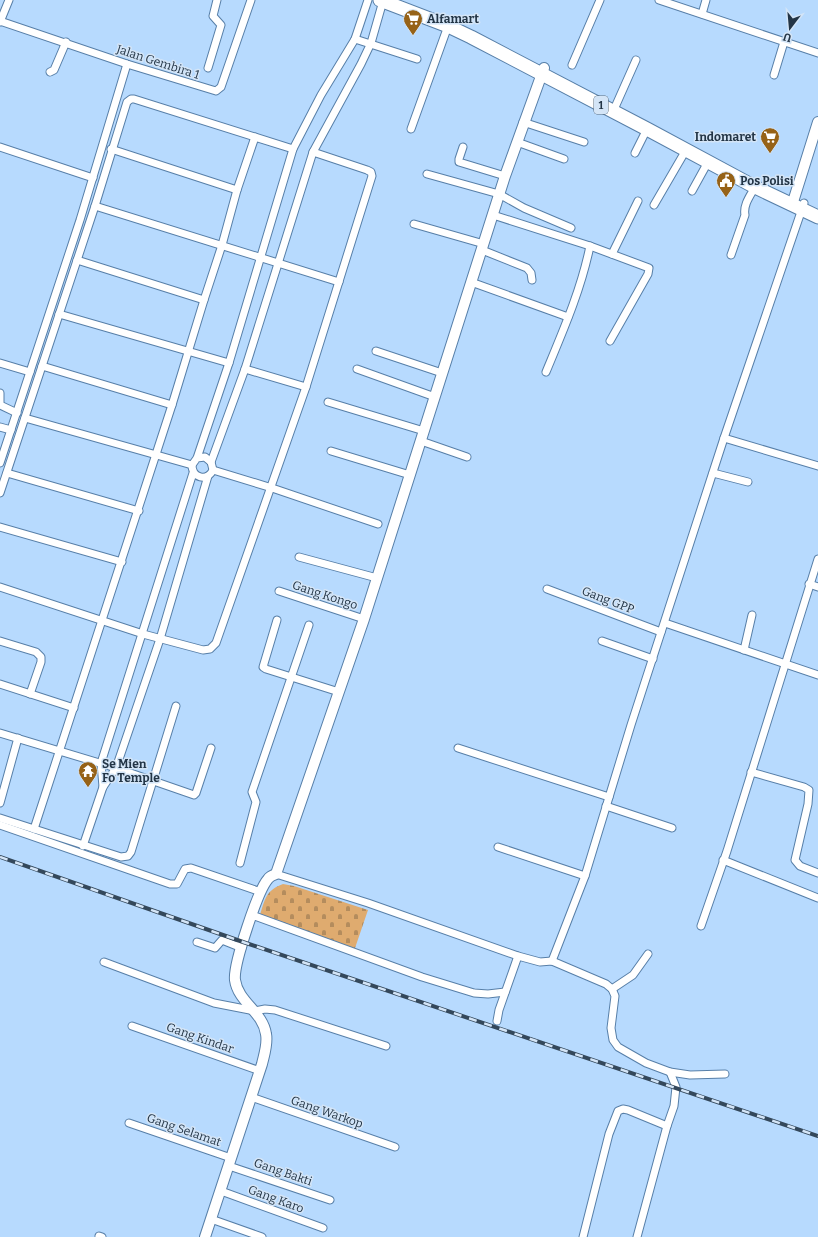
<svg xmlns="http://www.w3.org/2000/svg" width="818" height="1237" viewBox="0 0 818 1237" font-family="Bitter,serif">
  <defs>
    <pattern id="cemetery-stones" width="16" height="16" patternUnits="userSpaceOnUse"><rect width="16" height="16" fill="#dfab6f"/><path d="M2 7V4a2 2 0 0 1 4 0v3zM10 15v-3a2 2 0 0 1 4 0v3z" fill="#b48c5d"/></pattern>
  </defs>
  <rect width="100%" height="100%" fill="#b7dafe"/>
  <!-- cemetery -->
  <path fill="url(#cemetery-stones)" d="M 283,884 L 294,886 L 368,910 L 354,951 L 260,915 C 265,899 266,890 283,884 Z"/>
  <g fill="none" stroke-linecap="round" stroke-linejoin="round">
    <defs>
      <g id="street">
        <polyline points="659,0 818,53"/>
        <polyline points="702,14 706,0"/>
        <polyline points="0,21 127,64 216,91 221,87 251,0"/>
        <polyline points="0,22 9,0"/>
        <polyline points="355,39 417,59"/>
        <polyline points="572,65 600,0"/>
        <polyline points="208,68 221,25 213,16 217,0"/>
        <polyline points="50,72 54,70 66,42"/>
        <polyline points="774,75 784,42"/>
        <polyline points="616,105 636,60"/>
        <polyline points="523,122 584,142"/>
        <polyline points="411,129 448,26"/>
        <polyline points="517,142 564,159"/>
        <polyline points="0,147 93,178"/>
        <polyline points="463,147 459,159 459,162 505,176"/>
        <polyline points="111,149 237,190"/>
        <polyline points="635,153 647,129"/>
        <polyline points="427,174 499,194 524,208 571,228"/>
        <polyline points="692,191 708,162"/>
        <polyline points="654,205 686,150"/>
        <polyline points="95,206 339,282"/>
        <polyline points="493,215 590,246 649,268 648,274 610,341"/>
        <polyline points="414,224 484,244"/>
        <polyline points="482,250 527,268 531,273 532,280"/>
        <polyline points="612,254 638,201"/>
        <path d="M 731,255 L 745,215 C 743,205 750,196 755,187"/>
        <polyline points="77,260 204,300"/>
        <polyline points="471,282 568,317"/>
        <polyline points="59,314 229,363"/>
        <polyline points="376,351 442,373"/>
        <polyline points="0,363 30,372"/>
        <polyline points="42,366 172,405"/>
        <polyline points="245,369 306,387"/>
        <polyline points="357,369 435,397"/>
        <path d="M 546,372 C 563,331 581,290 590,246"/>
        <polyline points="0,393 0,405 17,413"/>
        <polyline points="328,402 424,431"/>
        <polyline points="25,418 192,465"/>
        <polyline points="0,427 11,430"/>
        <polyline points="724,438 818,466"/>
        <polyline points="421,441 467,457"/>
        <polyline points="331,451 410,475"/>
        <path d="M 197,458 L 205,457 L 211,462 L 213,470 C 207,482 192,478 192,465 L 197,458 L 229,363 L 293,149 L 321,95 L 355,39 L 368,0"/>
        <polyline points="211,462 245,369 313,152 361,64 371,43 383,1"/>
        <polyline points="0,463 80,220 127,64"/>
        <polyline points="213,470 272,488 378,524"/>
        <polyline points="7,473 139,511"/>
        <polyline points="713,473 748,482"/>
        <polyline points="0,493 95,206 127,102 131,99 134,99 293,149"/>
        <polyline points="0,527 122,562"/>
        <polyline points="299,557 377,578"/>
        <polyline points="809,584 818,587"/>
        <polyline points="0,587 143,634 203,650 210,649 216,643 306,387 372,176 371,172 367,170 313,152"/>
        <polyline points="547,589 661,632"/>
        <polyline points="279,591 364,619"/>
        <polyline points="277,620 263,667 266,669 339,692"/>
        <polyline points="665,623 818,675"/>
        <polyline points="0,641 36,652 41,657 41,662 30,694"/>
        <polyline points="602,641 653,659"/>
        <polyline points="744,650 752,615"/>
        <polyline points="0,684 74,708"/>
        <polyline points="0,733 116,768 194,795 196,793 211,748"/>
        <polyline points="458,748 609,797"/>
        <polyline points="751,772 804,787 809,790 808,804 795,860 800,866 818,873"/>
        <polyline points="103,787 101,763 193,473"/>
        <polyline points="0,803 18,738"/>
        <polyline points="606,806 672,828"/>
        <polyline points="0,818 121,857 128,856 131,852 176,706"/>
        <polyline points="0,825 170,884 177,884 185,869 191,868 261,892"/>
        <polyline points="34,829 172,405 204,300 222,245 237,190 255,137"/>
        <polyline points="83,846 103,787 116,768 160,639 208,476"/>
        <polyline points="498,847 585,876"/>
        <polyline points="723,860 818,898"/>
        <polyline points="240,863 256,802 252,792 309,625"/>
        <polyline points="276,874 368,903 518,956 540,962 552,961 606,984 612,989 615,996 611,1028 613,1040 618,1047 646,1063 670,1072 690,1075 725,1074"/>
        <polyline points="252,915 422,977 474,993 488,994 505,992"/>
        <polyline points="701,926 727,851 818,559"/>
        <polyline points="197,942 215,948 222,940 242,948"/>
        <polyline points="552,961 585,876 631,725 724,438 804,203"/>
        <polyline points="104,962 214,1003 255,1011 265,1009 275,1010 386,1046"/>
        <polyline points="612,989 633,975 648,954"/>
        <polyline points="497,1021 499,1010 518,956"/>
        <polyline points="132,1026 260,1071"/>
        <polyline points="251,1097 395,1147"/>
        <polyline points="129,1123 231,1158"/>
        <polyline points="229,1166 330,1200"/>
        <polyline points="221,1191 323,1228"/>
        <polyline points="211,1219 262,1237"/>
        <polyline points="99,1236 102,1237"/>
        <polyline points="583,1237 609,1134 618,1111 623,1109 628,1110 667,1126"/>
        <polyline points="637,1237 667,1126 674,1106 676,1087 670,1072"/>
      </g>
      <g id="secondary">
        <polyline points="792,205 818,122"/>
        <path d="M 205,1237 L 262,1064 C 264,1055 268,1044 266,1034 C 263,1012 238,1002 235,980 C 233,965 258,890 268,879 C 270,876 273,875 276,874 L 364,619 L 505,176 L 544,68"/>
      </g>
      <polyline id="highway" points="380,0 448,26 471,37 647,129 755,187 818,217"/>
    </defs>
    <!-- street casing -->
    <use href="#street" stroke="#577fa8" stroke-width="9"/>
    <!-- secondary casing -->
    <use href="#secondary" stroke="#577fa8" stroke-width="12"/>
    <!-- highway casing -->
    <use href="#highway" stroke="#577fa8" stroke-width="15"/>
    <!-- street -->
    <use href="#street" stroke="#fff" stroke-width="7"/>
    <!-- secondary -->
    <use href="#secondary" stroke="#fff" stroke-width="10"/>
    <!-- highway -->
    <use href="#highway" stroke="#fff" stroke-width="13"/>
    <defs>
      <polyline id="rail" points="0,857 243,942 818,1136"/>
    </defs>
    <!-- rail casing -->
    <use href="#rail" stroke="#34485b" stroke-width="4"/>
    <!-- rail -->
    <use href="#rail" stroke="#d4e5f7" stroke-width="2.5" stroke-dasharray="8" stroke-linecap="butt"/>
  </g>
  <!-- icons -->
  <defs>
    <symbol id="supermarket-pin" viewBox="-11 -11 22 30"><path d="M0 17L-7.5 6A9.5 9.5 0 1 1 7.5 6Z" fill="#966217" stroke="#d4e5f7"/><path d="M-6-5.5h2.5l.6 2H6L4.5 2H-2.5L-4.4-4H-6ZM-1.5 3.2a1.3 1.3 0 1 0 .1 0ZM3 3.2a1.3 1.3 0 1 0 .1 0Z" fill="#fff"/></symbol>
    <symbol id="civic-pin" viewBox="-11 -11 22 30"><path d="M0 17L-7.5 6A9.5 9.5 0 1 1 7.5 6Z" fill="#966217" stroke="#d4e5f7"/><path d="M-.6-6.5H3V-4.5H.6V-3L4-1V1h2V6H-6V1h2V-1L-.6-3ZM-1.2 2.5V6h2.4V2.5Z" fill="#fff"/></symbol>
    <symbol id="temple-pin" viewBox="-11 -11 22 30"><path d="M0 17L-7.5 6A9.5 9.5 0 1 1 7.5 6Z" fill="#966217" stroke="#d4e5f7"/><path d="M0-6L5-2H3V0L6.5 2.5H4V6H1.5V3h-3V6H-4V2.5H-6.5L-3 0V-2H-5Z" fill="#fff"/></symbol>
  </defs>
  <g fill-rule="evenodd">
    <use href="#supermarket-pin" x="402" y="8" width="22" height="30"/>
    <use href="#supermarket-pin" x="759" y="126" width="22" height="30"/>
    <use href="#civic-pin" x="715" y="170" width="22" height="30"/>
    <use href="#temple-pin" x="77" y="760" width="22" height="30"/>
  </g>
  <g text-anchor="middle" stroke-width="3" stroke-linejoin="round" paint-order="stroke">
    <!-- shield labels -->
    <rect fill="#d4e5f7" stroke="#586a7b" stroke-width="1" x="594" y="96" width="14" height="18" rx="3"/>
    <g font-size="11" font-weight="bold" fill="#233546">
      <text x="601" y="109">1</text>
    </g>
    <!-- poi labels -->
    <g font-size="12" font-weight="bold" fill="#233546" stroke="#d4e5f7" text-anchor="start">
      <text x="427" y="23">Alfamart</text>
      <text x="756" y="141" text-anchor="end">Indomaret</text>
      <text x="740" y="185">Pos Polisi</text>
      <text x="102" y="768">Se Mien<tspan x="102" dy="14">Fo Temple</tspan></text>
    </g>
    <!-- street labels -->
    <g font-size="12" fill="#233546" stroke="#d4e5f7">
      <text transform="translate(158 62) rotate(18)" y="4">Jalan Gembira 1</text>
      <text transform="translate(325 595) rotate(18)" y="4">Gang Kongo</text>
      <text transform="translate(608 600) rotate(21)" y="4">Gang GPP</text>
      <text transform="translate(200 1038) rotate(19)" y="4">Gang Kindar</text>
      <text transform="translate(327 1112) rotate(19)" y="4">Gang Warkop</text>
      <text transform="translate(184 1130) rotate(19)" y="4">Gang Selamat</text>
      <text transform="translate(283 1172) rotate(19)" y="4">Gang Bakti</text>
      <text transform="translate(276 1199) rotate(20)" y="4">Gang Karo</text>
    </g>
  </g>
  <!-- north arrow -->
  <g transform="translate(790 28) rotate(196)" stroke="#d4e5f7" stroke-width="3" paint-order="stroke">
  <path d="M0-3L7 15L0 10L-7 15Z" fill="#233546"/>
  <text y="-6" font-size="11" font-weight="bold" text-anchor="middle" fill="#233546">U</text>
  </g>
</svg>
